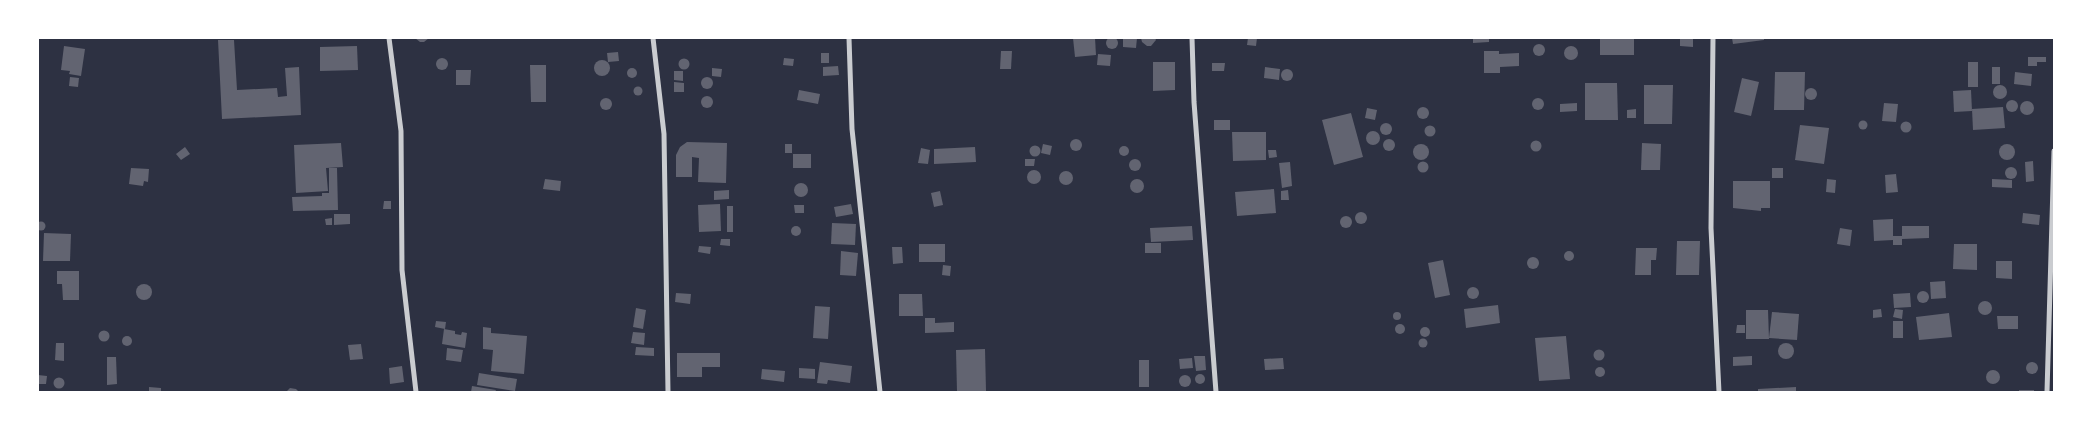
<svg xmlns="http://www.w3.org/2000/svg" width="2092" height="430" viewBox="0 0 2092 430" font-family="'Source Sans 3',sans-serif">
  <rect width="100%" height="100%" fill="#2d3142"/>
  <!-- building -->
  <g fill="#626471">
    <circle cx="1112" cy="43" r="6"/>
    <polygon points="415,38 429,38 424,42 420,42"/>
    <polygon points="1073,38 1095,38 1096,55 1075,57"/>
    <polygon points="1123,38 1137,38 1136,48 1123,47"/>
    <polygon points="1141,38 1155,38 1156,40 1151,46 1147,46 1142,42"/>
    <polygon points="1248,38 1257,38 1256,46 1247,45"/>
    <polygon points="1473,38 1489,38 1489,42 1473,43"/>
    <rect x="1600" y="38" width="34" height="17"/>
    <polygon points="1680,38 1693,38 1693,47 1680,46"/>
    <polygon points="1732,38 1764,38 1764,40 1733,44"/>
    <polygon points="218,40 234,40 237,90 277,88 278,97 287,96 285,68 299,67 301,115 222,119"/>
    <circle cx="1539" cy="50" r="6"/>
    <polygon points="64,46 85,49 81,76 69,74 70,71 61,70"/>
    <polygon points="357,46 358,70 320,71 320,47"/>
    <circle cx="1571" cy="53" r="7"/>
    <polygon points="1001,51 1012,51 1011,69 1000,69"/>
    <polygon points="1484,51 1499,51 1499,54 1519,53 1519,66 1500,67 1500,73 1484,73"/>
    <polygon points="618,52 619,61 608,62 607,53"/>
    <rect x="821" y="53" width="8" height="10"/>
    <polygon points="1098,54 1111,55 1110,66 1097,65"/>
    <polygon points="2028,57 2046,57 2046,62 2037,62 2037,66 2028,66"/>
    <polygon points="784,58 794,59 793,66 783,65"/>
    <circle cx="442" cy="64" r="6"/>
    <circle cx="684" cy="64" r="5.5"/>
    <circle cx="602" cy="68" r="8"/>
    <polygon points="1153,62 1175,62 1175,90 1153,91"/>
    <rect x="1968" y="62" width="10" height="25"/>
    <polygon points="1212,63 1225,63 1224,71 1212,71"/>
    <polygon points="530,65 546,65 546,102 531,102"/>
    <polygon points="838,66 839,75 823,76 823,67"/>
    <polygon points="1265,67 1280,69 1279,80 1264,78"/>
    <rect x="1992" y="67" width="8" height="17"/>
    <circle cx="632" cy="73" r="5"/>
    <polygon points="712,68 722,69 721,77 712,76"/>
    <circle cx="1287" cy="75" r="6"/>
    <polygon points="456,70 471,70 470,85 456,85"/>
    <polygon points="674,71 683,71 683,81 674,80"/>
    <polygon points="1775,72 1805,72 1804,110 1774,110"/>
    <polygon points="2015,72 2032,74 2031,86 2014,84"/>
    <polygon points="70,77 79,78 78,87 69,86"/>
    <circle cx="707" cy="83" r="6"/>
    <polygon points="1742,78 1759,82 1751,116 1734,112"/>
    <polygon points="674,82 684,83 684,92 674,92"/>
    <polygon points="1585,83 1617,83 1618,120 1585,120"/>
    <polygon points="1644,85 1673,85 1672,124 1644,124"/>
    <circle cx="2000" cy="92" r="7"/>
    <circle cx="638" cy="91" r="4.5"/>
    <circle cx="1811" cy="94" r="6"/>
    <polygon points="799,90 820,94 818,104 797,100"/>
    <polygon points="1971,90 1972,111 1954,112 1953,91"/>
    <circle cx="707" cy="102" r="6"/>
    <circle cx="606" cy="104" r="6"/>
    <circle cx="1538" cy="104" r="6"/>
    <circle cx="2012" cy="106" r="6"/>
    <circle cx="2027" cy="108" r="7"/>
    <polygon points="1577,103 1577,111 1560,112 1560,104"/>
    <polygon points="1884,103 1898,104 1896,122 1882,121"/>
    <polygon points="2003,107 2005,128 1973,130 1972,109"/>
    <circle cx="1423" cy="113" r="6"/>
    <polygon points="1367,108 1377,110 1375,120 1365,118"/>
    <polygon points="1636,109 1636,118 1627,118 1627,110"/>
    <polygon points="1351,113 1363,157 1334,165 1322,120"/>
    <rect x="1214" y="120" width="16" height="10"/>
    <circle cx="1863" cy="125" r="4.5"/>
    <circle cx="1906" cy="127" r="5.5"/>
    <circle cx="1386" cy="129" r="6"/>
    <polygon points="1800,125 1829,128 1824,164 1795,160"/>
    <circle cx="1430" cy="131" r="5.5"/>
    <circle cx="1373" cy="138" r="7"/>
    <polygon points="1232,132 1266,132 1266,160 1233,161"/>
    <circle cx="1076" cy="145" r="6"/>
    <circle cx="1389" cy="145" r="6"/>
    <circle cx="1536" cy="146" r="5.5"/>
    <polygon points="687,142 727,143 726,183 698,182 699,158 692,157 692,177 676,177 676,155 680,147"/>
    <polygon points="341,143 343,167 326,168 328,191 296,193 294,145"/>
    <polygon points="1642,143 1661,144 1660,170 1641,170"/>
    <circle cx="2007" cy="152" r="8"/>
    <circle cx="1421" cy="152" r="8"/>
    <rect x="785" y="144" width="7" height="9"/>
    <polygon points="1043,144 1052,146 1050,155 1041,153"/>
    <circle cx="1035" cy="151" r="5.5"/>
    <circle cx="1124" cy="151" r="5"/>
    <polygon points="185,147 190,154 181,160 176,154"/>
    <polygon points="975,147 976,162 934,164 934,149"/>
    <polygon points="921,148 930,150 928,164 918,163"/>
    <polygon points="1268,150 1276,150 1277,157 1269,158"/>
    <rect x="793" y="154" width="18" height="14"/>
    <circle cx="1135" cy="165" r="6"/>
    <polygon points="1025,159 1035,159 1034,166 1025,166"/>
    <polygon points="2033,161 2034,181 2026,182 2025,162"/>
    <circle cx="1423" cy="167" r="5.5"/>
    <polygon points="1290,162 1292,186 1282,188 1279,163"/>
    <circle cx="2011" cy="173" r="6"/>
    <polygon points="131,168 149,169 148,182 144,181 143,186 129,184"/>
    <polygon points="329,168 337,168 338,210 293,211 292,197 322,196 322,193 329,193"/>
    <rect x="1772" y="168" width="11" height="10"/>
    <circle cx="1034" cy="177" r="7"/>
    <circle cx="1066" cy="178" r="7"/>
    <polygon points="1896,174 1898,192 1886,193 1885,175"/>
    <polygon points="545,179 561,181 560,191 543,189"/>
    <polygon points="1827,179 1836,180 1835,193 1826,192"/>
    <polygon points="1992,179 2012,180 2012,188 1992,187"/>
    <circle cx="1137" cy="186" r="7"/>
    <polygon points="1733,181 1770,181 1770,208 1761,208 1761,211 1733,208"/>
    <circle cx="801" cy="190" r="7"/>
    <polygon points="1274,189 1276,213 1237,216 1235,192"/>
    <polygon points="729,190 729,199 714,200 714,191"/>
    <polygon points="1288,190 1289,200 1281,200 1281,191"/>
    <polygon points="940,191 943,205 934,207 931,193"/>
    <polygon points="384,201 391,201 391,209 383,209"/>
    <polygon points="720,204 721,231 699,232 698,205"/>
    <polygon points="851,204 853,214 836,217 834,207"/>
    <polygon points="794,205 804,205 804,213 795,213"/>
    <rect x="727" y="206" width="6" height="26"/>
    <circle cx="1361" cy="218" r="6"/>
    <polygon points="2023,213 2040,215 2039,225 2022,223"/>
    <polygon points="334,214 350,214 350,224 334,225"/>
    <circle cx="1346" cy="222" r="6"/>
    <polygon points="332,218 332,225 326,225 325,219"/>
    <polygon points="1893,219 1893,236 1902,236 1902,226 1929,226 1929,238 1902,239 1902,245 1893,245 1893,240 1874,241 1873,220"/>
    <circle cx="41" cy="226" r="4.5"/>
    <polygon points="832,223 856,224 855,245 831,244"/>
    <polygon points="1192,226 1193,240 1151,242 1150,228"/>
    <circle cx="796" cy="231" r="5"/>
    <polygon points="1840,228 1852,230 1850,246 1837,244"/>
    <polygon points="44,233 71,234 70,261 43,261"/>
    <polygon points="721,239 730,239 730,246 720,245"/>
    <polygon points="1677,241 1700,241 1699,275 1676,275"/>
    <rect x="1145" y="243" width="16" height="10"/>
    <rect x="919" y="244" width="26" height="18"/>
    <polygon points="1954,244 1977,244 1977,270 1953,269"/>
    <polygon points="699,246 711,247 710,254 698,252"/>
    <polygon points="892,247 902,247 903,263 893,264"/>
    <polygon points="1636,248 1657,248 1656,260 1651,260 1651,275 1635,275"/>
    <circle cx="1569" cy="256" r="5"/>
    <polygon points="841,251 858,253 856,276 840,275"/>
    <circle cx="1533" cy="263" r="6"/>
    <polygon points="1443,260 1450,295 1435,298 1428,263"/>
    <polygon points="1996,261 2012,261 2012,279 1996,278"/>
    <polygon points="943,265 951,266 950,276 942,275"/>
    <polygon points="57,271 79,271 79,300 63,300 62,284 57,284"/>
    <polygon points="1945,281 1946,298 1931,299 1930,282"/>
    <circle cx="144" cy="292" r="8"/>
    <circle cx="1473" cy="293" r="6"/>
    <circle cx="1923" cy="297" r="6"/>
    <polygon points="676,293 691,294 690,304 675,302"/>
    <polygon points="1910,293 1911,307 1894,308 1893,294"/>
    <polygon points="899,294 922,294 923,316 899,316"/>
    <circle cx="1985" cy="308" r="7"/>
    <polygon points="1498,305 1500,323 1466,328 1464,309"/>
    <polygon points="815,306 830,307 828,339 813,338"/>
    <polygon points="636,308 646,310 643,329 633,327"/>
    <polygon points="1881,309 1882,317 1873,318 1873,310"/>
    <polygon points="1895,309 1903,310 1902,319 1893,317"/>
    <polygon points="1746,310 1768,310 1769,339 1746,339"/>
    <polygon points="1772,312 1799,314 1797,340 1769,338"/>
    <circle cx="1397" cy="316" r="4"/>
    <polygon points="1949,313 1952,337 1919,340 1916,317"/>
    <polygon points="1997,316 2018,316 2018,329 1998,329"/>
    <polygon points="925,318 935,318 935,323 954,322 954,332 925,333"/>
    <polygon points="436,321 446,322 445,329 435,327"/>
    <rect x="1893" y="321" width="10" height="17"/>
    <circle cx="1400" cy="329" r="5"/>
    <polygon points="1737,325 1745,325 1745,333 1736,333"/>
    <polygon points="483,327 491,328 491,333 527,336 524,374 491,371 493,350 483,349"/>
    <circle cx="1425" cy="332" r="5"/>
    <polygon points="444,329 455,331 455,334 461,335 462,332 467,333 465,348 442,344"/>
    <circle cx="104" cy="336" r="5.5"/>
    <polygon points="633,332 645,333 644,345 631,343"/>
    <circle cx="127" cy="341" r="5"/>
    <polygon points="1566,336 1570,379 1539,381 1535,338"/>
    <circle cx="1423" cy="343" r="4.5"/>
    <polygon points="56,343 64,343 64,361 55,360"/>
    <circle cx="1786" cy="351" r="8"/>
    <polygon points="361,344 363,359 350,360 348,345"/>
    <polygon points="636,347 654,348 654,356 635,355"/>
    <polygon points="447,348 463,350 461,362 446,360"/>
    <polygon points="985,349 986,391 957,392 956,350"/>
    <circle cx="1599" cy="355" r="5.5"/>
    <polygon points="677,353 720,353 720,367 702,367 702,377 677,377"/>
    <polygon points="1194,356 1205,356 1206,370 1196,371"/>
    <polygon points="1752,356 1752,365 1733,366 1733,357"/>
    <polygon points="107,357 116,357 117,384 107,385"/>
    <polygon points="1192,358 1193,368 1180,369 1179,359"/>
    <polygon points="1283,358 1284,369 1265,370 1264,359"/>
    <rect x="1139" y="360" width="10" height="27"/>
    <circle cx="2032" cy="368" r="6"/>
    <polygon points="820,362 852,366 850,383 828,380 827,384 817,383"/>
    <polygon points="402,366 404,382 390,384 389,368"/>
    <circle cx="1600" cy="372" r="5"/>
    <polygon points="799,368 815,369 815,379 799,378"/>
    <polygon points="762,369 785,371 784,382 761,379"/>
    <circle cx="1993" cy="377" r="7"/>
    <polygon points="479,373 517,379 515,391 477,385"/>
    <circle cx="1200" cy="379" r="5"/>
    <circle cx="1185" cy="381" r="6"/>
    <polygon points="38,375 47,376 46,384 38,384"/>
    <circle cx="59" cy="383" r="5.5"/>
    <polygon points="472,386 496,390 495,392 471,392"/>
    <polygon points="149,387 161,388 161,392 149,392"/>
    <polygon points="1796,387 1796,392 1758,392 1758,389"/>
    <polygon points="290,388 296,389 299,392 286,392"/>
    <rect x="2019" y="390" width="15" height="2"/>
  </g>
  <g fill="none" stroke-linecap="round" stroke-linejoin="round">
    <!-- minor -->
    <g stroke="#caccd0" stroke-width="5">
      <polyline points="389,38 401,131 402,270 416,392"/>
      <polyline points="653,38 664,134 668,392"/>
      <polyline points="849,38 852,129 880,392"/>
      <polyline points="1192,38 1194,102 1216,392"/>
      <polyline points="1713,38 1711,228 1719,392"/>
      <polyline points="2047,392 2054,151"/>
    </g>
  </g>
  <!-- border -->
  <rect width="2092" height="430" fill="none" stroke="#ffffff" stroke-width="78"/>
</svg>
